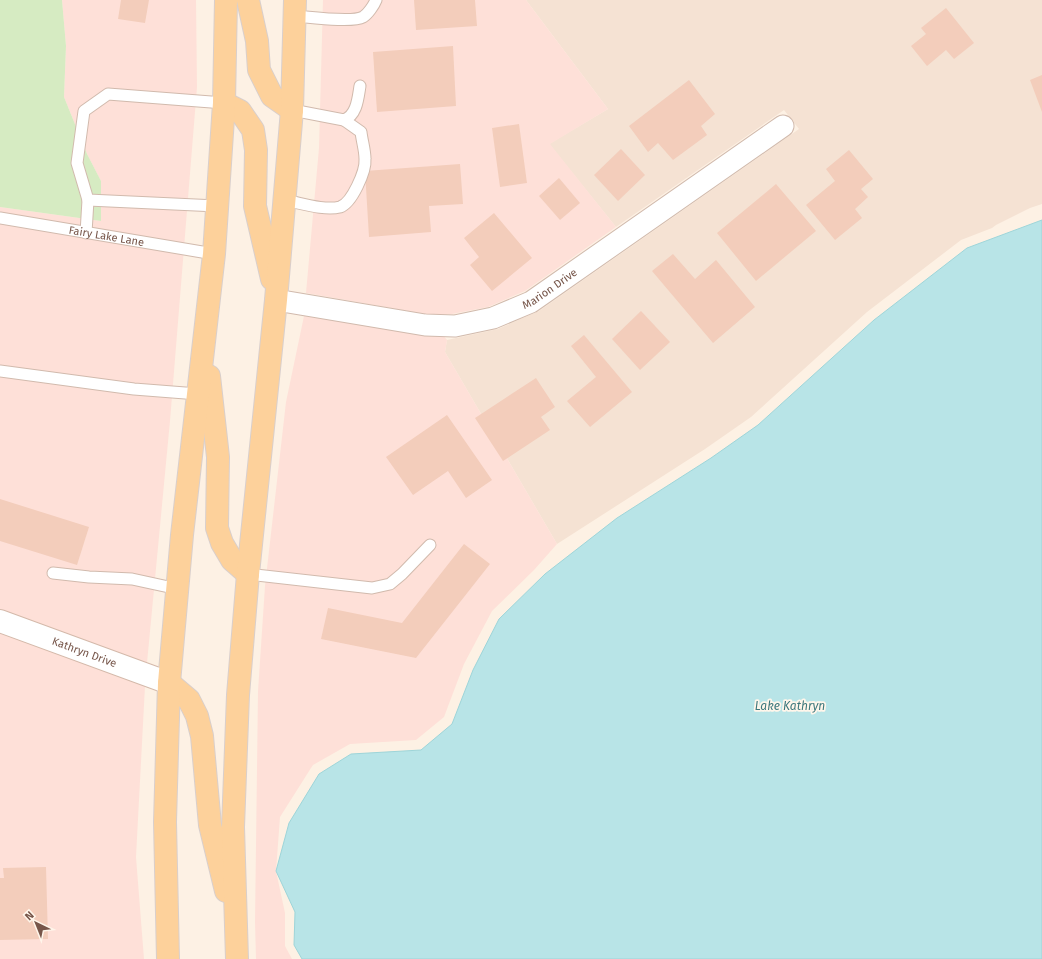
<svg xmlns="http://www.w3.org/2000/svg" width="1042" height="959" viewBox="0 0 1042 959" font-family="'Fira Sans',sans-serif">
  <rect width="100%" height="100%" fill="#fdf1e4"/>
  <!-- residential -->
  <polygon fill="#f5e2d3" points="526,0 1042,0 1042,204 1030,208 996,225 992,228 961,240 867,312 751,417 705,449 557,544 445,352 447,340 498,329 539,311 799,129 784,110 616,227 549,144 608,109"/>
  <!-- commercial -->
  <g fill="#fee0d8">
    <polygon points="62,0 196,0 197,87 170,421 147,663 0,609 0,207 101,221 101,181 87,154 64,97 66,46"/>
    <polygon points="323,0 526,0 608,109 550,144 616,227 525,291 488,307 452,314 425,314 306,293 319,148"/>
    <polygon points="304,316 427,334 443,335 447,340 445,352 557,544 534,570 492,611 464,664 444,717 416,740 350,744 313,765 311,768 280,817 276,871 285,913 285,946 292,959 256,959 255,922 258,691 265,586 286,402"/>
    <polygon points="0,633 145,686 136,857 144,959 0,959"/>
  </g>
  <!-- green -->
  <polygon fill="#d6ebc2" points="0,0 62,0 66,46 64,97 87,154 101,181 101,221 0,207"/>
  <!-- water -->
  <polygon fill="#b8e4e7" stroke="#9ed5d9" points="1042,220 1042,959 302,959 294,945 295,912 276,871 289,823 319,774 351,754 421,750 452,724 473,670 499,619 545,574 617,518 711,458 758,425 874,320 967,248"/>
  <!-- building -->
  <g fill="#f3cdbb">
    <polygon points="121,0 149,0 145,23 118,19"/>
    <polygon points="414,0 475,0 477,26 416,30"/>
    <polygon points="946,8 974,43 954,59 946,50 927,66 911,46 926,34 921,28"/>
    <polygon points="453,46 456,106 377,112 373,52"/>
    <polygon points="1042,75 1042,112 1030,80"/>
    <polygon points="689,80 715,114 701,126 707,135 673,160 658,143 648,152 629,126"/>
    <polygon points="519,124 527,183 500,187 492,128"/>
    <polygon points="621,149 645,175 618,201 594,175"/>
    <polygon points="849,150 873,179 861,189 868,197 855,209 862,218 835,240 806,205 835,181 826,169"/>
    <polygon points="460,164 463,204 429,206 431,232 369,237 365,171"/>
    <polygon points="559,178 580,203 560,220 539,196"/>
    <polygon points="776,184 816,231 756,281 717,233"/>
    <polygon points="494,213 532,258 492,291 470,265 479,257 464,238"/>
    <polygon points="673,254 695,279 716,260 755,307 713,343 652,271"/>
    <polygon points="641,311 670,342 640,370 612,339"/>
    <polygon points="584,335 632,392 590,427 567,401 596,377 571,346"/>
    <polygon points="536,378 555,407 541,417 550,430 503,461 475,418"/>
    <polygon points="447,415 492,480 466,498 448,471 413,495 386,457"/>
    <polygon points="0,499 89,527 77,565 0,541"/>
    <polygon points="464,544 490,564 416,658 321,639 328,608 402,623"/>
    <polygon points="46,867 48,939 0,940 0,878 4,878 3,868"/>
  </g>
  <g fill="none" stroke-linecap="round" stroke-linejoin="round">
    <defs>
      <g id="lane">
        <path d="M 295,16 C 309,17 352,23 363,17 C 368,14 374,5 376,0"/>
        <path d="M 292,110 L 344,120 C 357,115 358,98 360,86"/>
        <path d="M 284,200 C 301,203 324,211 340,207 C 352,203 366,171 365,159 C 365,150 362,141 361,132 L 344,120"/>
        <polyline points="217,206 88,200 77,163 84,111 108,94 224,103"/>
        <path id="s1" d="M 0,218 L 214,254"/>
        <polyline points="86,233 88,200"/>
        <polyline points="0,371 134,389 198,394"/>
        <polyline points="53,573 89,577 132,579 178,589"/>
        <polyline points="248,574 372,588 390,584 402,574 430,545"/>
      </g>
      <g id="street">
        <path id="s2" d="M 276,300 L 425,325 L 455,326 L 493,318 L 531,302 L 783,126"/>
      </g>
      <g id="secondary">
        <path id="s3" d="M 0,621 L 169,683"/>
      </g>
      <g id="primary">
        <polyline points="248,0 257,41 259,70 272,96 292,110"/>
        <polyline points="224,103 240,111 253,130 256,150 255,206 272,279"/>
        <polyline points="209,376 218,457 217,528 222,543 232,560 248,574"/>
        <polyline points="169,683 189,700 197,716 202,736 210,825 226,891"/>
        <polyline points="168,959 165,822 169,683 182,535 214,254 224,103 226,0"/>
        <polyline points="237,959 233,827 238,695 248,574 276,300 292,110 295,0"/>
      </g>
    </defs>
    <!-- lane casing -->
    <use href="#lane" stroke="#d1baad" stroke-width="13"/>
    <!-- street casing -->
    <use href="#street" stroke="#d1baad" stroke-width="23"/>
    <!-- secondary casing -->
    <use href="#secondary" stroke="#d4b9aa" stroke-width="24"/>
    <!-- primary casing -->
    <use href="#primary" stroke="#d9cfcc" stroke-width="24"/>
    <!-- lane -->
    <use href="#lane" stroke="#fff" stroke-width="11"/>
    <!-- street -->
    <use href="#street" stroke="#fff" stroke-width="21"/>
    <!-- secondary -->
    <use href="#secondary" stroke="#fff" stroke-width="22"/>
    <!-- primary -->
    <use href="#primary" stroke="#fdd19b" stroke-width="22"/>
  </g>
  <g text-anchor="middle" stroke-width="3.5" stroke-linejoin="round" paint-order="stroke">
    <!-- street labels -->
    <g font-size="11" fill="#765549" stroke="#fff6eb">
      <text dy="4" stroke="none"><textPath href="#s1" startOffset="108">Fairy Lake Lane</textPath></text>
      <text dy="4" stroke="none"><textPath href="#s2" startOffset="284">Marion Drive</textPath></text>
      <text dy="4" stroke="none"><textPath href="#s3" startOffset="90">Kathryn Drive</textPath></text>
    </g>
    <!-- water labels -->
    <g font-size="12" font-style="italic" fill="#3c777c" stroke="#fff6eb">
      <text x="790" y="710">Lake Kathryn</text>
    </g>
  </g>
  <!-- north arrow -->
  <g transform="translate(36 923) rotate(317)" stroke="#fff6eb" stroke-width="3" paint-order="stroke">
  <path d="M0-3L7 15L0 10L-7 15Z" fill="#765549"/>
  <text y="-6" font-size="11" font-weight="bold" text-anchor="middle" fill="#765549">N</text>
  </g>
</svg>
